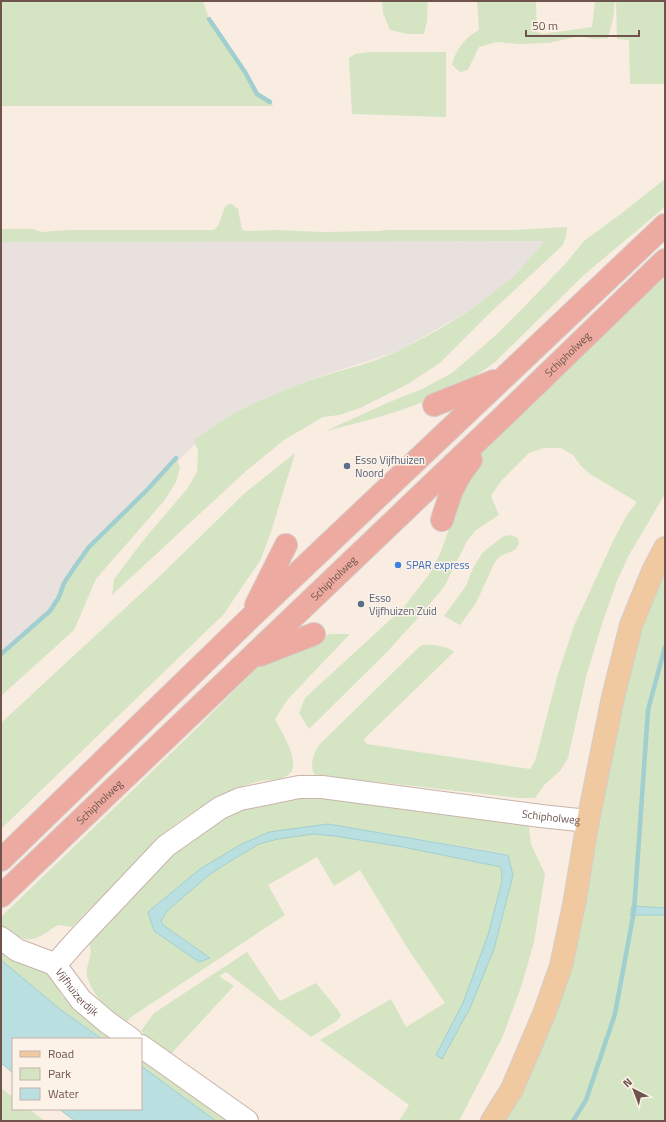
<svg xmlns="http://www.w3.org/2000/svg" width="666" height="1122" viewBox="0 0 666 1122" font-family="'Titillium Web',sans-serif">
  <rect width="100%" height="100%" fill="#f9ede2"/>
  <!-- industrial -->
  <polygon fill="#e9e1dd" points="1,239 545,241 513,277 469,311 398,351 309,380 211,428 78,562 50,611 1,654"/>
  <!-- green -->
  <g fill="#d5e4c3" fill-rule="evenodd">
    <polygon points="1,1 203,1 209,19 245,72 257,94 274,106 1,106"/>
    <polygon points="382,1 428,1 427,21 424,34 408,34 390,30 383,13"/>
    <path d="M 477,1 L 536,1 L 537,32 L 542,34 L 592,27 L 595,1 L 615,1 L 613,19 L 608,38 L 594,39 L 579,36 L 549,43 L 520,44 L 497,42 L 479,47 L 468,70 L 460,72 L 452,65 C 455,51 466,36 479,30 Z"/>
    <polygon points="616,1 665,1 665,84 630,84 629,40 617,39"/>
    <polygon points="369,52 446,52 446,117 352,114 349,58 355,54"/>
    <path d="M 665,179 L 665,207 L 585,274 L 494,363 C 443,401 386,416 326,431 L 387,403 L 422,389 L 452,373 L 496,335 L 524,307 L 566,263 L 584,241 L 622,213 Z"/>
    <polygon points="229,204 232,204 238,209 242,230 248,231 279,230 322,232 379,231 387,230 515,230 567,227 566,236 563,245 492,311 440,363 408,384 360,408 339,415 323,417 284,440 246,471 112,595 114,579 146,537 187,489 197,472 198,451 194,440 229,416 257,402 310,380 374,361 398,351 438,330 469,311 513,277 545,241 1,242 1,229 33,229 41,232 70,230 214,230 218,226 225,207"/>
    <path d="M 665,277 L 665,494 L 629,555 L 617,581 L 602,624 L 586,677 L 568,758 L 560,771 L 545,784 L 535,798 L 518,798 L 325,776 L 315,776 C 309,765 313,753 320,744 L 418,648 C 419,647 421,645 423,645 C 430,643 450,647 454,652 L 367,736 L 364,740 L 367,744 L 530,769 L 535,761 L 558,674 L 574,626 L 614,539 L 627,515 L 637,502 L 590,474 L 581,466 L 573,455 L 561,448 L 544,448 L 529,453 L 501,481 L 491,496 L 499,515 L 476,530 L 467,541 L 444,587 L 418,618 L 385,654 L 309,729 L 299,713 L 305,698 L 403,608 L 428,576 L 440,554 L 456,509 L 465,466 Z"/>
    <polygon points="295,453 271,532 260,561 223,615 1,829 1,723 163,573 246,492"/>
    <polygon points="176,458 180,467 176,482 164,501 96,579 74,630 1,696 1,654 50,611 59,597 64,583 76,565 89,547 147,490"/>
    <polygon points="510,535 518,538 519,544 515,550 500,556 494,564 476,603 460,625 444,616 466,586 473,568 483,552 504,536"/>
    <polygon points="665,558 665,908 632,906 630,915 665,915 665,1121 504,1121 571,966 583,921 627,668"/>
    <path d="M 330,634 L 350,634 L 288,699 L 275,719 C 281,732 298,756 292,770 C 287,782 267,779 256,782 C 225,790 194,810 168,830 L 72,927 L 58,925 C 51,929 44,935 36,938 C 25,943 10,934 1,927 L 1,917 L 193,732 L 260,665 Z"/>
    <path d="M 297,794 L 523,825 L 529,827 L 531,844 L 545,874 L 534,942 L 522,984 L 503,1036 L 459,1121 L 399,1121 L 409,1105 L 320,1040 L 391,999 L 406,1027 L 445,1003 L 408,949 L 360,870 L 334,886 L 317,857 L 268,885 L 285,915 L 131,1017 L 126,1023 C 111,1013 84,989 87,968 C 89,959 93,953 89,944 L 113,915 L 155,868 L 229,811 ZM 328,824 L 508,854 L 513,875 L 494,949 L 470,1008 L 437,1055 L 463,1003 L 488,935 L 502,881 L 501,867 L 403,847 L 335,836 L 313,834 L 278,839 L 259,844 L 224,865 L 209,875 L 167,911 L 161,922 L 163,925 L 200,951 L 199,962 L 154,931 L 148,912 L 269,832 Z"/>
    <polygon points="1,952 49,974 62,996 80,1011 119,1039 102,1039 61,1010 1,960"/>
    <polygon points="247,952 280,1001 316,983 338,1010 341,1015 338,1020 311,1037 226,972 219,976 234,986 170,1055 143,1034 141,1031 154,1013"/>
    <polygon points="141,1055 233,1121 216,1121 141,1066"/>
    <polygon points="1,1088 13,1097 13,1109 29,1109 45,1121 1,1121"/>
  </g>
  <!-- water -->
  <g fill="#badfe0" stroke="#a1cfd0">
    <polygon points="328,824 508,855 513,875 494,949 470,1008 442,1059 436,1055 463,1003 488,935 502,881 501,867 403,847 335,836 313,834 278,839 259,844 224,865 209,875 167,911 161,921 163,925 210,958 199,962 154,931 148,912 200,869 240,845 269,832"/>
    <polygon points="632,906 665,908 665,915 630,915"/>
    <polygon points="1,960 61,1010 102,1039 13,1039 13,1073 1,1063"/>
    <polygon points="141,1066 216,1121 75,1121 59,1109 141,1109"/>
  </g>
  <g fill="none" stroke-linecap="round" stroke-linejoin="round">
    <!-- stream -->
    <g stroke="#a1cfd0" stroke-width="4.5">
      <polyline points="209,19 245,72 257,94 270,102"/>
      <polyline points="1,654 50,611 59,597 64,583 76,565 89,547 147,490 176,458"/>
      <polyline points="573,1121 586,1100 615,1014 634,911 648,710 665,647"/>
    </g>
    <defs>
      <g id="minor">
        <path id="s1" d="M 1,938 L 17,950 L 49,962 L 55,965 L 81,1000 L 107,1022 L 131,1039"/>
        <path id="s2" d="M 55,965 L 78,939 L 166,846 L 220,808 L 240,799 L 299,787 L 322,787 L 541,816 L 588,821"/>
        <polyline points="141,1046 247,1121"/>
      </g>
      <polyline id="major" points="492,1121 512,1089 544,1014 561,966 574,905 588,821 613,697 631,625 653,571 665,548"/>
      <g id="highway">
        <polyline points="434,405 494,381"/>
        <path d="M 442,520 C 450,494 454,481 471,460"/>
        <polyline points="256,605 286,545"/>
        <polyline points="260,655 314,634"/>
        <polyline points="1,860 248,620 665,225"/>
        <path id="s3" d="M 1,896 L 509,411 L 665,260"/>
      </g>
    </defs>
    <!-- minor casing -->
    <use href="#minor" stroke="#c8b4ab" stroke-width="24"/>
    <!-- major casing -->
    <use href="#major" stroke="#d4ccc9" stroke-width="24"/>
    <!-- highway casing -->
    <use href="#highway" stroke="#d4ccc9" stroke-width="24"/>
    <!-- minor -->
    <use href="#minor" stroke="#fff" stroke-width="22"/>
    <!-- major -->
    <use href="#major" stroke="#f1c9a1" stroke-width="22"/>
    <!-- highway -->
    <use href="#highway" stroke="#edaaa0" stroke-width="22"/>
  </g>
  <!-- markers -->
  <g fill="#5c6f8a" stroke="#fdf2e8" stroke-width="1.5">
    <circle cx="347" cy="466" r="4"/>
    <circle cx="361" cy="604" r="4"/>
  </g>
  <circle fill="#3f7fe0" stroke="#fdf2e8" stroke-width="1.5" cx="398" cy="565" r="4"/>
  <g text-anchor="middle" stroke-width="3" stroke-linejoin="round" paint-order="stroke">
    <!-- street labels -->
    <g font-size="11" fill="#6e544c" stroke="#fdf2e8">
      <text dy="4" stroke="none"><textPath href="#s3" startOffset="784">Schipholweg</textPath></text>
      <text dy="4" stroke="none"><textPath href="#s3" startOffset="460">Schipholweg</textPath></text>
      <text dy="4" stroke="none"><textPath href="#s3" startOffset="136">Schipholweg</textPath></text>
      <text dy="4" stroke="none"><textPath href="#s2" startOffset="565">Schipholweg</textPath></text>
      <text dy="4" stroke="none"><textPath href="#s1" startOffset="96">Vijfhuizerdijk</textPath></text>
    </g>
    <!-- service labels -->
    <g font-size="11" fill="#4e5e75" stroke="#fdf2e8" text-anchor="start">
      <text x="355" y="464">Esso Vijfhuizen<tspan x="355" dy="13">Noord</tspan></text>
      <text x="369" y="602">Esso<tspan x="369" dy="13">Vijfhuizen Zuid</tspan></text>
    </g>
    <!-- shop labels -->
    <g font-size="11" fill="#366cbe" stroke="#fdf2e8" text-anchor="start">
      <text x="406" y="569">SPAR express</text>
    </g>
  </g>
  <!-- border -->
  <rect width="666" height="1122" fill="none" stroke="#6e544c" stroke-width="4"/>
  <!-- legend -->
  <rect x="12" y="1038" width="130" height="72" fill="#fdf2e8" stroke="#c4b3aa"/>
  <rect x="20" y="1051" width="20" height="6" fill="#f1c9a1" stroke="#c4b3aa"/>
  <text x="48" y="1058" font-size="12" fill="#6e544c">Road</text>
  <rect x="20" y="1068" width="20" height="12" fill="#d5e4c3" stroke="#c4b3aa"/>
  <text x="48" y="1078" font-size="12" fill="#6e544c">Park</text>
  <rect x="20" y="1088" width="20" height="12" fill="#badfe0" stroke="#c4b3aa"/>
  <text x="48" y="1098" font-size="12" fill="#6e544c">Water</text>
  <!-- north arrow -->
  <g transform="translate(634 1090) rotate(318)" stroke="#fdf2e8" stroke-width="3" paint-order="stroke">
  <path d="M0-3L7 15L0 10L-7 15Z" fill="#6e544c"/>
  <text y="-6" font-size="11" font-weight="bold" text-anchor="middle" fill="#6e544c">N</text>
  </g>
  <!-- scale -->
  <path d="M526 30v6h113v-6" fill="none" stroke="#6e544c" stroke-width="2"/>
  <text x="532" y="30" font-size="12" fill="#6e544c" stroke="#fdf2e8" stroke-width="3" paint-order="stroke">50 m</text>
</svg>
